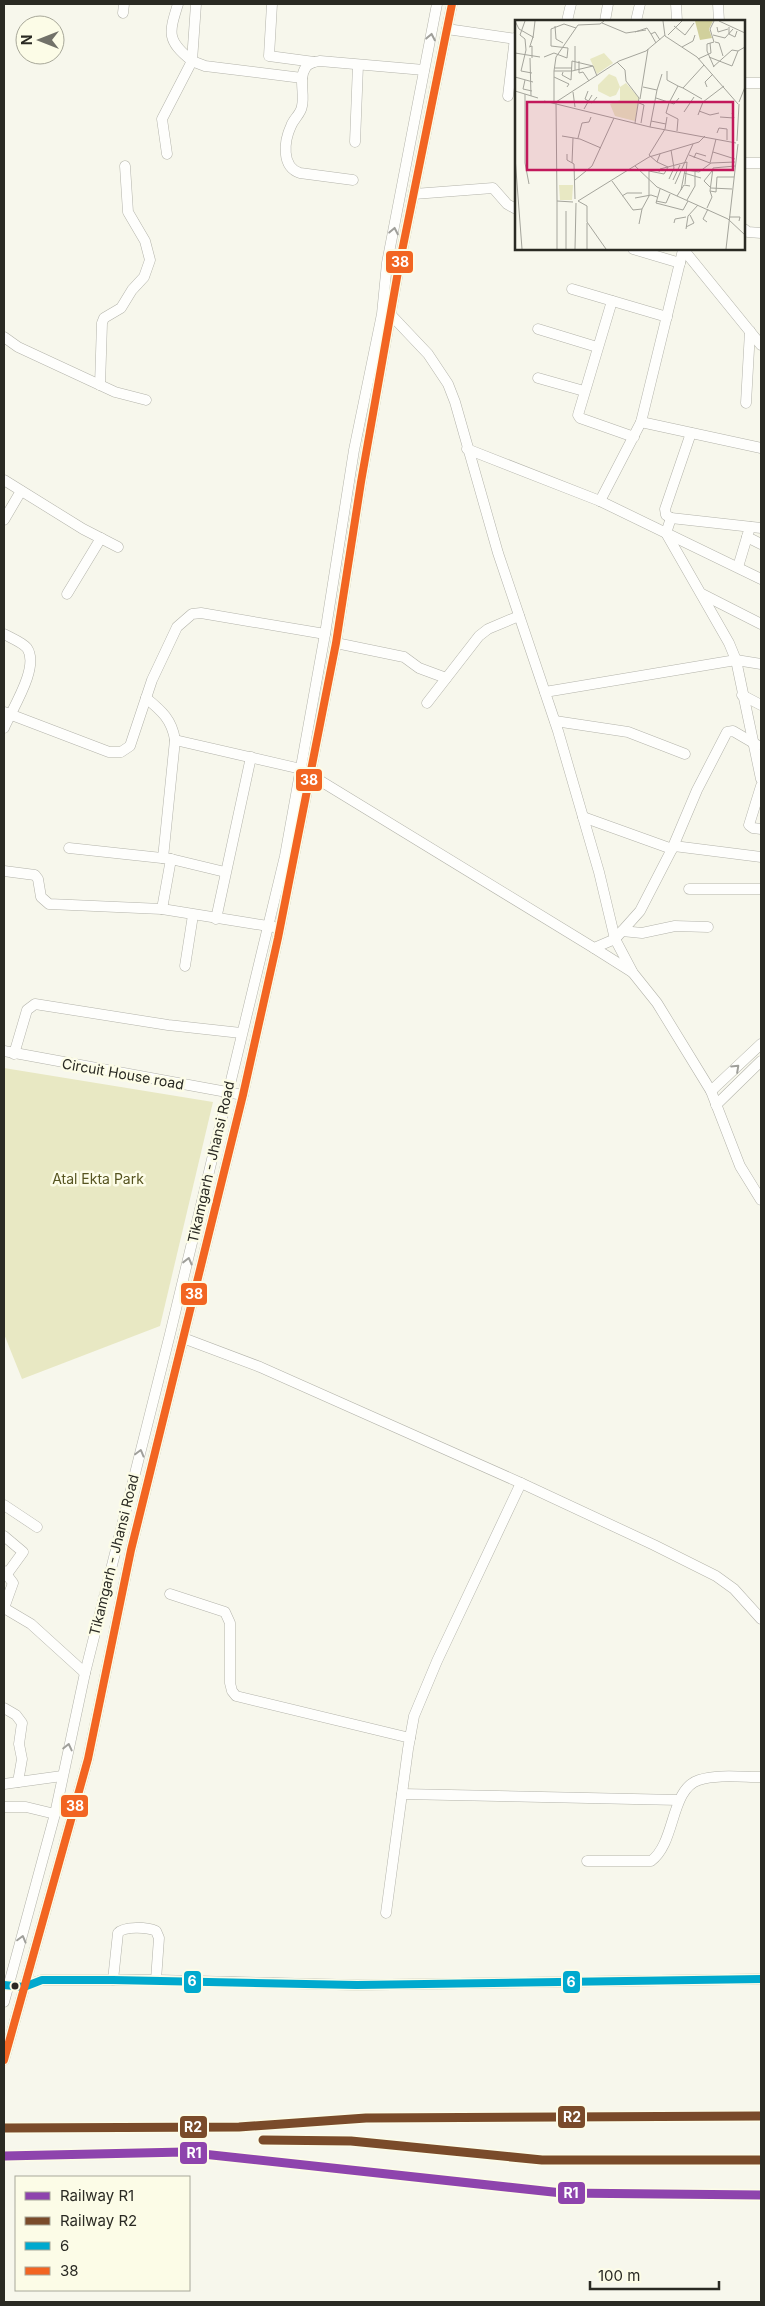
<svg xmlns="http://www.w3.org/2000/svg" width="765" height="2306" viewBox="0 0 765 2306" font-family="Inter,sans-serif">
  <rect width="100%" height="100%" fill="#f7f7ec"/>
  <!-- green -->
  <polygon fill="#e8e8c3" points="4,1068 213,1102 160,1326 22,1379 4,1334"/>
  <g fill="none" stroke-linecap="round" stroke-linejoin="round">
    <defs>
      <g id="minor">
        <polyline points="196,4 192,61 205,66 302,78"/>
        <polyline points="272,4 269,56 314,62"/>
        <polyline points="676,4 677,21"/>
        <polyline points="718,4 719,21"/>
        <polyline points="123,13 124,4"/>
        <polyline points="567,21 571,4"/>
        <polyline points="605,21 608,4"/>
        <polyline points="636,21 640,4"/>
        <polyline points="447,29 516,39"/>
        <polyline points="744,83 761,83"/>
        <polyline points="508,96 515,38"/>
        <polyline points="355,142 358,65"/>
        <path d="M 167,154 L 162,119 L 192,61 C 166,40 169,33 178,4"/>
        <polyline points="744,163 761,163"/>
        <path d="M 353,180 L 300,173 C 281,167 284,141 291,126 C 294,118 301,114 302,106 C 305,93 298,78 306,67 C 310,62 314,62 320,61 L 424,70"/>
        <polyline points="414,194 493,188 507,204 516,209"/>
        <polyline points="744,229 748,232 761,233"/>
        <polyline points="633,249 680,263"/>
        <polyline points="683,249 761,345"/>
        <polyline points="572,289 667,317"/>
        <polyline points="612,301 578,415 580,418 634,437"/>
        <polyline points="387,315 392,316 428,354 448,384 455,402 498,553 558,731 599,872 615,939 633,973 657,1003 711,1091 740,1166 761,1200"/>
        <polyline points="538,329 597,347"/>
        <polyline points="4,337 18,347 115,392 146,400"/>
        <polyline points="538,378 584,391"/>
        <polyline points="100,385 102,323 104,318 121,308 132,290 144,277 150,260 145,241 128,212 125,166"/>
        <polyline points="746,403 750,331"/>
        <polyline points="641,422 761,448"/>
        <polyline points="467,449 600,501 761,579"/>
        <polyline points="4,480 83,529 118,547"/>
        <polyline points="600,501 641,422 683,250"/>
        <polyline points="671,518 666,515 665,509 691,433"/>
        <polyline points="4,520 21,491"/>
        <polyline points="761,528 671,518 666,533 729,643 736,660 761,779"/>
        <polyline points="747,537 761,544"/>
        <polyline points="738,567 750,527"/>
        <polyline points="67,594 101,538"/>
        <polyline points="702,594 761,624"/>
        <path d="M 4,634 C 11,638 22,642 27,648 C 40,667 12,709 4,728"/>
        <polyline points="336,643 404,657 419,668 446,678"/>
        <polyline points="545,692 736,660 761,664"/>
        <polyline points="742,695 761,705"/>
        <path d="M 146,698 C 162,711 172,720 175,740 L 163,858"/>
        <polyline points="427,703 479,636 488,629 519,616"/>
        <polyline points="4,712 109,752 121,752 130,746 152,680 177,627 192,614 201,613 325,634"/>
        <polyline points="555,721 628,732 685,754"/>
        <polyline points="175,740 301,769 594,948 615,939 640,911 672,849"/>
        <polyline points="761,786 749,825 753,828 761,829"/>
        <polyline points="583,817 672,849 697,790 727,732 733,731 757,745"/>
        <polyline points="674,846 761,857"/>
        <polyline points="69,848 171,859 162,909"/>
        <polyline points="171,859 225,872"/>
        <polyline points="4,871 35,875 38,879 41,897 49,904 162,909 274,927"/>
        <polyline points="689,889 761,889"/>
        <polyline points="216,919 251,757"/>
        <polyline points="622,931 642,933 675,926 708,927"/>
        <polyline points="594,948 632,972"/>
        <polyline points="185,966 193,915"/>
        <polyline points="4,1051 243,1095"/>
        <polyline points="14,1054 27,1010 35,1004 168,1025 241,1033"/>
        <polyline points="711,1091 761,1044"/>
        <polyline points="716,1105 761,1061"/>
        <polyline points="183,1338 260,1367 521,1483 654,1545 716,1576 734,1589 761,1619"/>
        <polyline points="4,1505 37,1527"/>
        <polyline points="4,1536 23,1552 7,1574"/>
        <polyline points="4,1571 13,1583 4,1608"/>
        <polyline points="170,1594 225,1612 230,1623 230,1683 232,1691 236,1696 410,1738"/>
        <polyline points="4,1608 31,1624 85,1673"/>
        <polyline points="4,1708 16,1715 22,1723 19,1744 22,1759 18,1782"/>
        <polyline points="4,1784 62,1776"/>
        <polyline points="402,1794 679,1800"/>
        <polyline points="4,1807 26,1807 55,1814"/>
        <path d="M 587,1861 L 651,1861 C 676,1843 670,1789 699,1780 C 717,1774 742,1777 761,1777"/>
        <polyline points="386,1913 408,1749 414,1716 437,1661 521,1483"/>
        <path d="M 113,1980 L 118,1933 C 124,1926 147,1927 156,1931 L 159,1938 L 156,1980"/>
        <polyline points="21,1987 42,1980 156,1980 357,1985 761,1979"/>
        <polyline points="4,2002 55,1814 85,1673 170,1334 285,856 325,634 354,450 382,314 387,263 437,4"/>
        <polyline points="4,2060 88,1759 131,1550 243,1095 278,938 336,643 361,482 399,266 452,4"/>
      </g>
    </defs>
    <!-- minor casing -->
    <use href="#minor" stroke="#b3b3aa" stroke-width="11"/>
    <!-- minor -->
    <use href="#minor" stroke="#fefefc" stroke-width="10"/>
    <!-- rail -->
    <g stroke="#cfcfcc" stroke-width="2.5" stroke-dasharray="10 5" stroke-linecap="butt">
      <polyline points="366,2118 761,2116"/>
      <polyline points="4,2128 96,2128"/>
      <polyline points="4,2156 184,2152 562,2193 761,2195"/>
    </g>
    <defs>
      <polyline id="bus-1" points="4,1985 24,1987 42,1980 113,1980 357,1985 761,1979"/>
      <polyline id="bus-2" points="4,2060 88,1759 131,1550 243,1095 278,938 336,643 361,482 399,266 452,4"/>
    </defs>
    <!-- bus-1 casing -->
    <use href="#bus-1" stroke="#fcfce7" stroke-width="11"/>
    <!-- bus-2 casing -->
    <use href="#bus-2" stroke="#fcfce7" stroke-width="11"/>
    <!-- bus-1 -->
    <use href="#bus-1" stroke="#00a9ce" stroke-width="8"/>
    <!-- bus-2 -->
    <use href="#bus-2" stroke="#f26522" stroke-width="8"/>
    <defs>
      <polyline id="rail-1" points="4,2156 184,2152 562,2193 761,2195"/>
      <g id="rail-2">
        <polyline points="4,2128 239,2127 366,2118 761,2116"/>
        <polyline points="263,2140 351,2141 542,2160 761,2160"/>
      </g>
    </defs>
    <!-- rail-1 casing -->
    <use href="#rail-1" stroke="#fcfce7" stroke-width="12"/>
    <!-- rail-2 casing -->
    <use href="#rail-2" stroke="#fcfce7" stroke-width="12"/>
    <!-- rail-1 -->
    <use href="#rail-1" stroke="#8e44ad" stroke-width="9"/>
    <!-- rail-2 -->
    <use href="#rail-2" stroke="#7a4b2a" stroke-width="9"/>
  </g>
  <!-- one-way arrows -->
  <defs><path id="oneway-chevron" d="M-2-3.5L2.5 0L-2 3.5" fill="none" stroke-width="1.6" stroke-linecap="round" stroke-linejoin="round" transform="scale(1.25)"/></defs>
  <g stroke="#9f9f9a">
    <use href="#oneway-chevron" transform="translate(431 37) rotate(-79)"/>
    <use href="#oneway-chevron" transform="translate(394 231) rotate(-79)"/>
    <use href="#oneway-chevron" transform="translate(736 1068) rotate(-43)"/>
    <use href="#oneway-chevron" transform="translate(188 1261) rotate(-76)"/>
    <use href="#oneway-chevron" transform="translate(140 1453) rotate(-75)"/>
    <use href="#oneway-chevron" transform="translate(68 1747) rotate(-77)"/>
    <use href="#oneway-chevron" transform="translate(22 1939) rotate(-75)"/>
  </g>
  <!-- markers -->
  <circle fill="#2a2a23" stroke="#fcfce7" stroke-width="2" cx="15" cy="1986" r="4.5"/>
  <g text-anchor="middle" stroke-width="5" stroke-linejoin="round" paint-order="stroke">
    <!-- street labels -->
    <g font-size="14" fill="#2a2a23" stroke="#fcfce7">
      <text transform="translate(123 1074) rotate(10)" y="5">Circuit House road</text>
      <text transform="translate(211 1162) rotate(-77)" y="5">Tikamgarh - Jhansi Road</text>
      <text transform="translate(114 1555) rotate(-76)" y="5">Tikamgarh - Jhansi Road</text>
    </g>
    <!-- park labels -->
    <g font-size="14" fill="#565420" stroke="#fcfce7">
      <text x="98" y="1184">Atal Ekta Park</text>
    </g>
  </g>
  <!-- overview -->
  <g transform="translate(515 20)">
    <rect width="230" height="230" fill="#f7f7ec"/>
    <path d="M 89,33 L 98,43 L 82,54 L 75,39 ZM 94,54 L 101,57 L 105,67 L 111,63 L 124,78 L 120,101 L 100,96 L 95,84 L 105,80 L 105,67 L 101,75 L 95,77 L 83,71 L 83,65 ZM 44,165 L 58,165 L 57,180 L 45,180 Z" fill="#e8e8c3"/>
    <path d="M 180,1 L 198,1 L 194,9 L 197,18 L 185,20 Z" fill="#d1d09c"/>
    <path fill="none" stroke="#a5a59c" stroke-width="1" d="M 0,1 L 4,9 L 18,17 L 15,26M 10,1 L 5,15 L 10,19 L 11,30 L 6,51 L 17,53M 148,1 L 150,16 L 182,37 L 223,84M 199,1 L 195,9 L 199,22 L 192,24 L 192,31 L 199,47M 204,1 L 230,13M 87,3 L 111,13 L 131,10M 40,6 L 41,19 L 48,23M 159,6 L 170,15 L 179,3M 202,7 L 203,12 L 213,9M 214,7 L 214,14 L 220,17 L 222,11M 120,12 L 132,8 L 136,14M 153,15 L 167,1M 198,15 L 210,18 L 218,9M 18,18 L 20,1M 200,22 L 204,23 L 208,36M 141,23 L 136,14 L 140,12 L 145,20M 14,27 L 17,26 L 17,38M 167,27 L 178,21 L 180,15M 0,33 L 25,37M 29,37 L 39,33 L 52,38 L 53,28 L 36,26 L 36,9 L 49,4 L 61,8M 194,37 L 217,46 L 223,31M 15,38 L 16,76M 183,39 L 196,33 L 195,23M 64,41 L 64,53 L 68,52 L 74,61M 102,42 L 110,50 L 111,61 L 124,78 L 120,103M 198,47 L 217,30 L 223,31 L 230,27M 40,48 L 57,48M 60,50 L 60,26M 152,51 L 152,60 L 163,66M 48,52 L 47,55 L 56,60 L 57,41 L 78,46M 82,56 L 78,46 L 57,51 L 39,51 L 41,37 L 63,5 L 85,4 L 89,1M 0,57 L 18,62M 39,57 L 54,64 L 52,67M 10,60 L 8,69 L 17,71M 128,67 L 142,70 L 147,54M 192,67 L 190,62 L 198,54M 168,68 L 187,79M 0,71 L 23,78M 73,71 L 70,79 L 77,83 L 82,77M 58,72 L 60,87M 10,74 L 10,143 L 14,164M 141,78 L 159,84 L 164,78M 125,79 L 133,29M 29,81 L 135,107 L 221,123M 39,82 L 39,51M 224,82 L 230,67M 124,83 L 129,85 L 126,103M 69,89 L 77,75M 184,91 L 195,95 L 204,93M 169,92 L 179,77M 183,95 L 188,82 L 209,66M 205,97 L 219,98 L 217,93M 136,101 L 151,104M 135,107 L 142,70M 162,111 L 163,99 L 151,93 L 154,83 L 163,66 L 168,68 L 189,45M 202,113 L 204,108 L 212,109 L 212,120M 47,116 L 65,119 L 86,128M 63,118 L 67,103 L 74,102 L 76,97M 222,121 L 224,84M 198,132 L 220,139M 52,134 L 52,140 L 59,144 L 60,179M 174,135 L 195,143M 0,137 L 7,229M 179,138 L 181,133 L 191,136M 142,142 L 134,135 L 150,109 L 152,97M 57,143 L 58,118M 195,143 L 201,119M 120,146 L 142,167 L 213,199 L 230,215M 171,150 L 184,152 L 196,143 L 220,142M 197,151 L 189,161 L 196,168 L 217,169M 144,152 L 145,149 L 172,142 L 170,164M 169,153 L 186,158M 202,157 L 201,172 L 195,171 L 198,148 L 220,146M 202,157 L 219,157M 154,159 L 159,148 L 156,130M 60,160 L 77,146 L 99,98M 158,160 L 165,145M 97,161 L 118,190 L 127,189 L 134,176 L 134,151 L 149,154 L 153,147 L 142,142 L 145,134M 160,164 L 178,124M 145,169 L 141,183 L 168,190 L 173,181M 166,170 L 170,150M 107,176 L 112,173 L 127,173M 162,176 L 169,165 L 175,166M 120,178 L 136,175 L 142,177M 172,180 L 180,166 L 180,152M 42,181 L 42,229M 63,181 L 134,137 L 184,122 L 190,116M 63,181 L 72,186 L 72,202 L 91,229M 141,181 L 151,183 L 155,174M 58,182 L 42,181 L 41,82 L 104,41 L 131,31 L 150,15M 192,188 L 197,177 L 195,171M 51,191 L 51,229M 214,197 L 225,197 L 224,201M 192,202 L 188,199 L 193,189M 72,203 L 72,229M 159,203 L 160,199 L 171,197M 124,204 L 127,189M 171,207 L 179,203 L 175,195M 171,209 L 173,196 L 183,185M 60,229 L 61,183M 211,229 L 223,124"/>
    <path fill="#c2185b" fill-opacity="0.15" stroke="#c2185b" stroke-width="2.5" d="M 12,82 L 218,82 L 218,150 L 12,150 Z"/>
    <rect width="230" height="230" fill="none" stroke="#2a2a23" stroke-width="2.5"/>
  </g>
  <g stroke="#fcfce7" stroke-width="2">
    <rect x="385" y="250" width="29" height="24" rx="5" fill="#f26522"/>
    <rect x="295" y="768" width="28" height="24" rx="5" fill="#f26522"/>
    <rect x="180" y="1282" width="28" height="24" rx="5" fill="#f26522"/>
    <rect x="60" y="1794" width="29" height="24" rx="5" fill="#f26522"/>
    <rect x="183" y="1970" width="19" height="24" rx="5" fill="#00a9ce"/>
    <rect x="562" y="1970" width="19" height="24" rx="5" fill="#00a9ce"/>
    <rect x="557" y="2105" width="29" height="24" rx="5" fill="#7a4b2a"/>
    <rect x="179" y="2115" width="29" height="24" rx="5" fill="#7a4b2a"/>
    <rect x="179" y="2141" width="29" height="24" rx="5" fill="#8e44ad"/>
    <rect x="557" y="2181" width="29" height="24" rx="5" fill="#8e44ad"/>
  </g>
  <g font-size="14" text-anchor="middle" font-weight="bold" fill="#fff">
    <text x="400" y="267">38</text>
    <text x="309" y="785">38</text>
    <text x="194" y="1299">38</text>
    <text x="75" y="1811">38</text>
    <text x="192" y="1986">6</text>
    <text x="571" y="1987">6</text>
    <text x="572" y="2122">R2</text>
    <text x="193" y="2132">R2</text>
    <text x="194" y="2158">R1</text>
    <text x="571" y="2198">R1</text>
  </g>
  <!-- border -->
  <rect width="765" height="2306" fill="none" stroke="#2a2a23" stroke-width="10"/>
  <!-- legend -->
  <rect x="15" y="2176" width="175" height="115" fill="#fcfce7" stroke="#a8a899"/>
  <rect x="25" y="2192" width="25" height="8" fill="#8e44ad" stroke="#a8a899"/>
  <text x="60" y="2201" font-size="15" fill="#2a2a23">Railway R1</text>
  <rect x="25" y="2217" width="25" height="8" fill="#7a4b2a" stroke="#a8a899"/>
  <text x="60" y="2226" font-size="15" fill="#2a2a23">Railway R2</text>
  <rect x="25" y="2242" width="25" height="8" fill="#00a9ce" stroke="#a8a899"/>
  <text x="60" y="2251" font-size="15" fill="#2a2a23">6</text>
  <rect x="25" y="2267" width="25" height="8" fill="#f26522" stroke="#a8a899"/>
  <text x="60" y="2276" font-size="15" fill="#2a2a23">38</text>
  <!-- north arrow -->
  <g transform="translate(40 40) rotate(270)"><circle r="24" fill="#fcfce7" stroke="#a8a899"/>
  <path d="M0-4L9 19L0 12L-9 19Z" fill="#727269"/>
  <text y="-8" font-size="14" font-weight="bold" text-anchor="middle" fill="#2a2a23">N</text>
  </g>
  <!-- scale -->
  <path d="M590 2281v8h129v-8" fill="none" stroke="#2a2a23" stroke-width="2.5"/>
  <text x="598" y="2281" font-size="15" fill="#2a2a23" stroke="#fcfce7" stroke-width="4" paint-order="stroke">100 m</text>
</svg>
